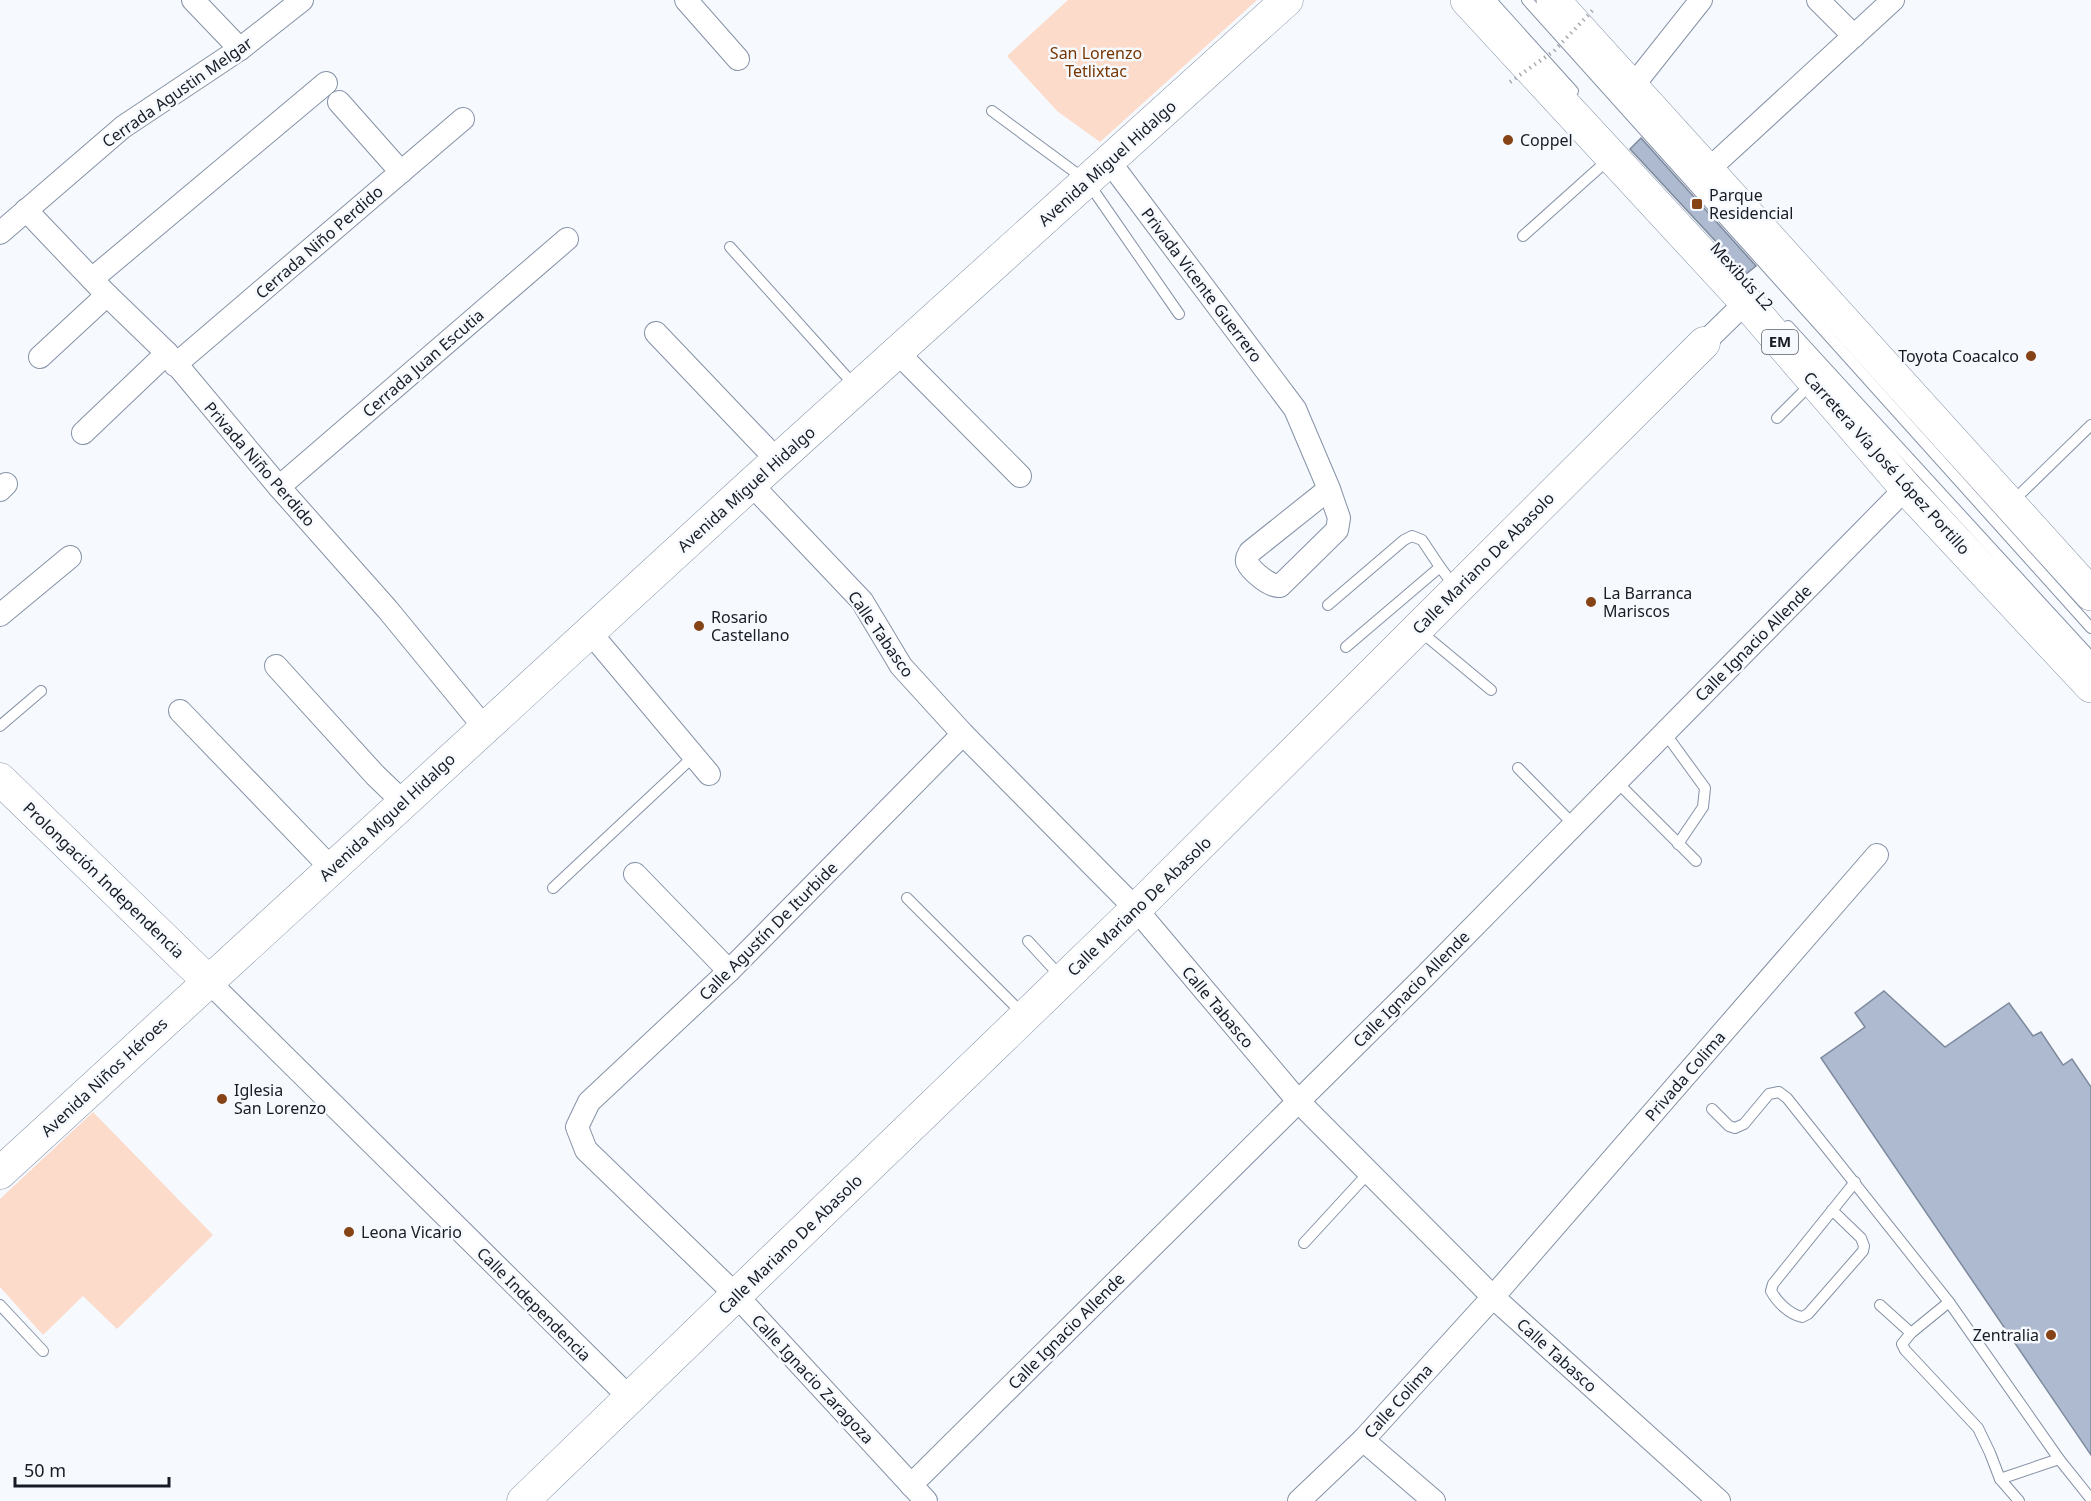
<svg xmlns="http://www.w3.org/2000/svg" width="2091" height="1501" viewBox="0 0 2091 1501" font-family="'Noto Sans',sans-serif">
  <rect width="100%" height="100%" fill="#f6f9fe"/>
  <!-- green -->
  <g fill="#fcdbca">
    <polygon points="1068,0 1257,0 1100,142 1057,111 1007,56"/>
    <polygon points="93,1112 213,1235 117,1329 83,1296 43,1335 0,1287 0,1199"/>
  </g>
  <!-- building -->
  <g fill="#adbacf" stroke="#7d899d" stroke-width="1.5">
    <polygon points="1641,138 1756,266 1746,274 1630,149"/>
    <polygon points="1884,991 1945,1047 2009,1003 2033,1036 2041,1032 2063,1065 2072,1059 2091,1087 2091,1455 1821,1058 1865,1027 1855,1013"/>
  </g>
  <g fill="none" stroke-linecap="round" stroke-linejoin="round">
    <defs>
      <g id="lane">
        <polyline points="1491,0 1573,91"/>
        <polyline points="1527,0 2091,628"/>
        <polyline points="992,111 1087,181 1179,314"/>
        <polyline points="1523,236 1609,159"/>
        <polyline points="730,247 855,386"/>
        <polyline points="1788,326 2091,657"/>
        <polyline points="1777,418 1812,383"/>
        <polyline points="2012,502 2091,425"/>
        <polyline points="1328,605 1404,540 1412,536 1422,540 1440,567"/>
        <polyline points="1420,631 1491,690"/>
        <polyline points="1346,647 1440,567 1455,587"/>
        <polyline points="0,726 41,691"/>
        <polyline points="1665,733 1705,788 1703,807 1678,844"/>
        <polyline points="1518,768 1574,825"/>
        <polyline points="1617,782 1696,861"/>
        <polyline points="553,888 694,756"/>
        <polyline points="907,898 1023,1014"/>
        <polyline points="1028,941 1061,977"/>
        <polyline points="1712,1109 1729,1126 1735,1128 1744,1124 1769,1094 1779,1092 1787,1098 1949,1302 1911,1333 1902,1344 1905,1350 1978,1428 1990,1453 2000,1479 2019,1501"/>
        <path d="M 1832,1210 L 1861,1238 L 1864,1246 L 1863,1251 L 1808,1314 L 1802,1317 C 1789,1314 1777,1302 1771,1291 L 1773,1284 L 1855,1182"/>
        <polyline points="1304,1243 1361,1181 1370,1174"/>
        <polyline points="1949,1302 2059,1459 2091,1499"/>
        <polyline points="0,1305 43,1351"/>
        <polyline points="1880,1305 1911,1333"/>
        <polyline points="2000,1479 2059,1459"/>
      </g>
      <g id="street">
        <polyline points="193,0 240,49"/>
        <polyline points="686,0 738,59"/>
        <polyline points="1818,0 1854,36"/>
        <polyline points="1632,87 1701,0"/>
        <polyline points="339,102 401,172"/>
        <path d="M 1109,161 L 1295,409 L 1329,489 L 1339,518 L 1337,530 L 1280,586 C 1270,587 1251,571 1247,562 C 1246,557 1248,556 1250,552 L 1329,489"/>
        <polyline points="1708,170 1893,0"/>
        <polyline points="26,210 107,295 167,353 279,487 388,610 484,727"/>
        <polyline points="0,233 123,127 240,49 302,0"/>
        <polyline points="92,279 326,83"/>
        <polyline points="656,333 777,460"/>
        <polyline points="1704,343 1746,302"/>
        <polyline points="897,352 1020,476"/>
        <polyline points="40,357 107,295"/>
        <polyline points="175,365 463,119"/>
        <polyline points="83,433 167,353"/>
        <polyline points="751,484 862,601 901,666 963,734 1136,909 1298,1101 1493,1297 1719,1501"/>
        <polyline points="279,487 567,239"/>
        <polyline points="0,490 6,484"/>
        <polyline points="0,615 70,557"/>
        <polyline points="589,631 709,774"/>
        <polyline points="276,666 375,775 403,802"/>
        <polyline points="180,711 332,869"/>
        <polyline points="635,874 729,971"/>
        <polyline points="208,981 630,1398"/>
        <polyline points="1363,1440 1434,1501"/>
        <polyline points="911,1485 1423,978 1906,488"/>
        <polyline points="926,1501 737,1296 586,1150 577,1127 589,1102 729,971 963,734"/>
        <polyline points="1299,1501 1363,1440 1493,1297 1877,855"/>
      </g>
      <g id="secondary">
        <polyline points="0,779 208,981"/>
        <polyline points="0,1173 751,484 1287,0"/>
        <polyline points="523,1501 1136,909 1704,343"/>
      </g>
      <g id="primary">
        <polyline points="1467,0 1746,302 1906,488 2091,686"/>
        <polyline points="1553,0 2091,594"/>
      </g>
    </defs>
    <!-- lane casing -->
    <use href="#lane" stroke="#8592a6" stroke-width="12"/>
    <!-- street casing -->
    <use href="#street" stroke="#8592a6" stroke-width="24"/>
    <!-- secondary casing -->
    <use href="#secondary" stroke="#8592a6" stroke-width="33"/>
    <!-- primary casing -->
    <use href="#primary" stroke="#8592a6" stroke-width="34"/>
    <!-- lane -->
    <use href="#lane" stroke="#fff" stroke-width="10"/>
    <!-- street -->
    <use href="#street" stroke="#fff" stroke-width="22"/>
    <!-- secondary -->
    <use href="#secondary" stroke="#fff" stroke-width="32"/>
    <!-- primary -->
    <use href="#primary" stroke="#fff" stroke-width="33"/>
    <!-- path-bridge -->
    <polyline stroke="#a8acb2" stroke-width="4" stroke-dasharray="1.5 4.5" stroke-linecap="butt" points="1510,82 1554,51 1593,10"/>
  </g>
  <!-- markers -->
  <g fill="#864316" stroke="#f6f9fe" stroke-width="2">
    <circle cx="1508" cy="140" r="6"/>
    <rect x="1691" y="198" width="12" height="12" rx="3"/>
    <circle cx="2031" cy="356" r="6"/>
    <circle cx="1591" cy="602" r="6"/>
    <circle cx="699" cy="626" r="6"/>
    <circle cx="222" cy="1099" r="6"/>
    <circle cx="349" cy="1232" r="6"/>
    <circle cx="2051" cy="1335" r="6"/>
  </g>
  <g text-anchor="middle" stroke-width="5" stroke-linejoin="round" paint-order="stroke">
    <!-- shield labels -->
    <rect fill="#f6f9fe" stroke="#5a5e65" stroke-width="1.5" x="1762" y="330" width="36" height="24" rx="4.5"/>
    <g font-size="15" font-weight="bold" fill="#171c24">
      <text x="1780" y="347">EM</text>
    </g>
    <!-- park labels -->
    <g font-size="16" fill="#773502" stroke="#f6f9fe">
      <text x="1096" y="59">San Lorenzo<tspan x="1096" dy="18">Tetlixtac</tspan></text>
    </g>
    <!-- street labels -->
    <g font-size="16" fill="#171c24" stroke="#f6f9fe">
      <text transform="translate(177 92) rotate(-35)" y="6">Cerrada Agustin Melgar</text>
      <text transform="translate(1107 163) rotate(-42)" y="6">Avenida Miguel Hidalgo</text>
      <text transform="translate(319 242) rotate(-41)" y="6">Cerrada Niño Perdido</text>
      <text transform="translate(1742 276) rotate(48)" y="6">Mexibús L2</text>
      <text transform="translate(1202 285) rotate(53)" y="6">Privada Vicente Guerrero</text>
      <text transform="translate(423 363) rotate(-41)" y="6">Cerrada Juan Escutia</text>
      <text transform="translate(1887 463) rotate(48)" y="6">Carretera Vía José López Portillo</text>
      <text transform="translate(260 464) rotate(49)" y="6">Privada Niño Perdido</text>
      <text transform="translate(746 489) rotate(-42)" y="6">Avenida Miguel Hidalgo</text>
      <text transform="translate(1483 563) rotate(-45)" y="6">Calle Mariano De Abasolo</text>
      <text transform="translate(881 634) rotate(55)" y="6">Calle Tabasco</text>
      <text transform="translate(1753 643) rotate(-45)" y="6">Calle Ignacio Allende</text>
      <text transform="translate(387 817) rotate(-43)" y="6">Avenida Miguel Hidalgo</text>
      <text transform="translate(104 880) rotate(44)" y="6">Prolongación Independencia</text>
      <text transform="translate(1139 906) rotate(-44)" y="6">Calle Mariano De Abasolo</text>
      <text transform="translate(768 931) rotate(-45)" y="6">Calle Agustín De Iturbide</text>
      <text transform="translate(1411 989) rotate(-45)" y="6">Calle Ignacio Allende</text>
      <text transform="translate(1218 1007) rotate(50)" y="6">Calle Tabasco</text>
      <text transform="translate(1685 1076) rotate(-49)" y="6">Privada Colima</text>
      <text transform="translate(104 1077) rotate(-43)" y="6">Avenida Niños Héroes</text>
      <text transform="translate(790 1244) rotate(-44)" y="6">Calle Mariano De Abasolo</text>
      <text transform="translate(534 1304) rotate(45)" y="6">Calle Independencia</text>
      <text transform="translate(1066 1331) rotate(-45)" y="6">Calle Ignacio Allende</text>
      <text transform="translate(1557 1355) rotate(42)" y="6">Calle Tabasco</text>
      <text transform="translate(813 1379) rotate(47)" y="6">Calle Ignacio Zaragoza</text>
      <text transform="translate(1398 1401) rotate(-48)" y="6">Calle Colima</text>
    </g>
    <!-- poi labels -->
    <g font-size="16" fill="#171c24" stroke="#f6f9fe" text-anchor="start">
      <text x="1520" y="146">Coppel</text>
      <text x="1709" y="201">Parque<tspan x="1709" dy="18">Residencial</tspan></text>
      <text x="2019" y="362" text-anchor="end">Toyota Coacalco</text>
      <text x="1603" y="599">La Barranca<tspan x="1603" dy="18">Mariscos</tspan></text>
      <text x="711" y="623">Rosario<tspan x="711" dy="18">Castellano</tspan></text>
      <text x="234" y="1096">Iglesia<tspan x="234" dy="18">San Lorenzo</tspan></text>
      <text x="361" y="1238">Leona Vicario</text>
      <text x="2039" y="1341" text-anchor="end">Zentralia</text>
    </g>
  </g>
  <!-- scale -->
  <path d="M15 1477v9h154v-9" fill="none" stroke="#171c24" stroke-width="3"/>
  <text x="24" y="1477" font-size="18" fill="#171c24" stroke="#f6f9fe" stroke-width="4.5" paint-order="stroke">50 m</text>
</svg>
